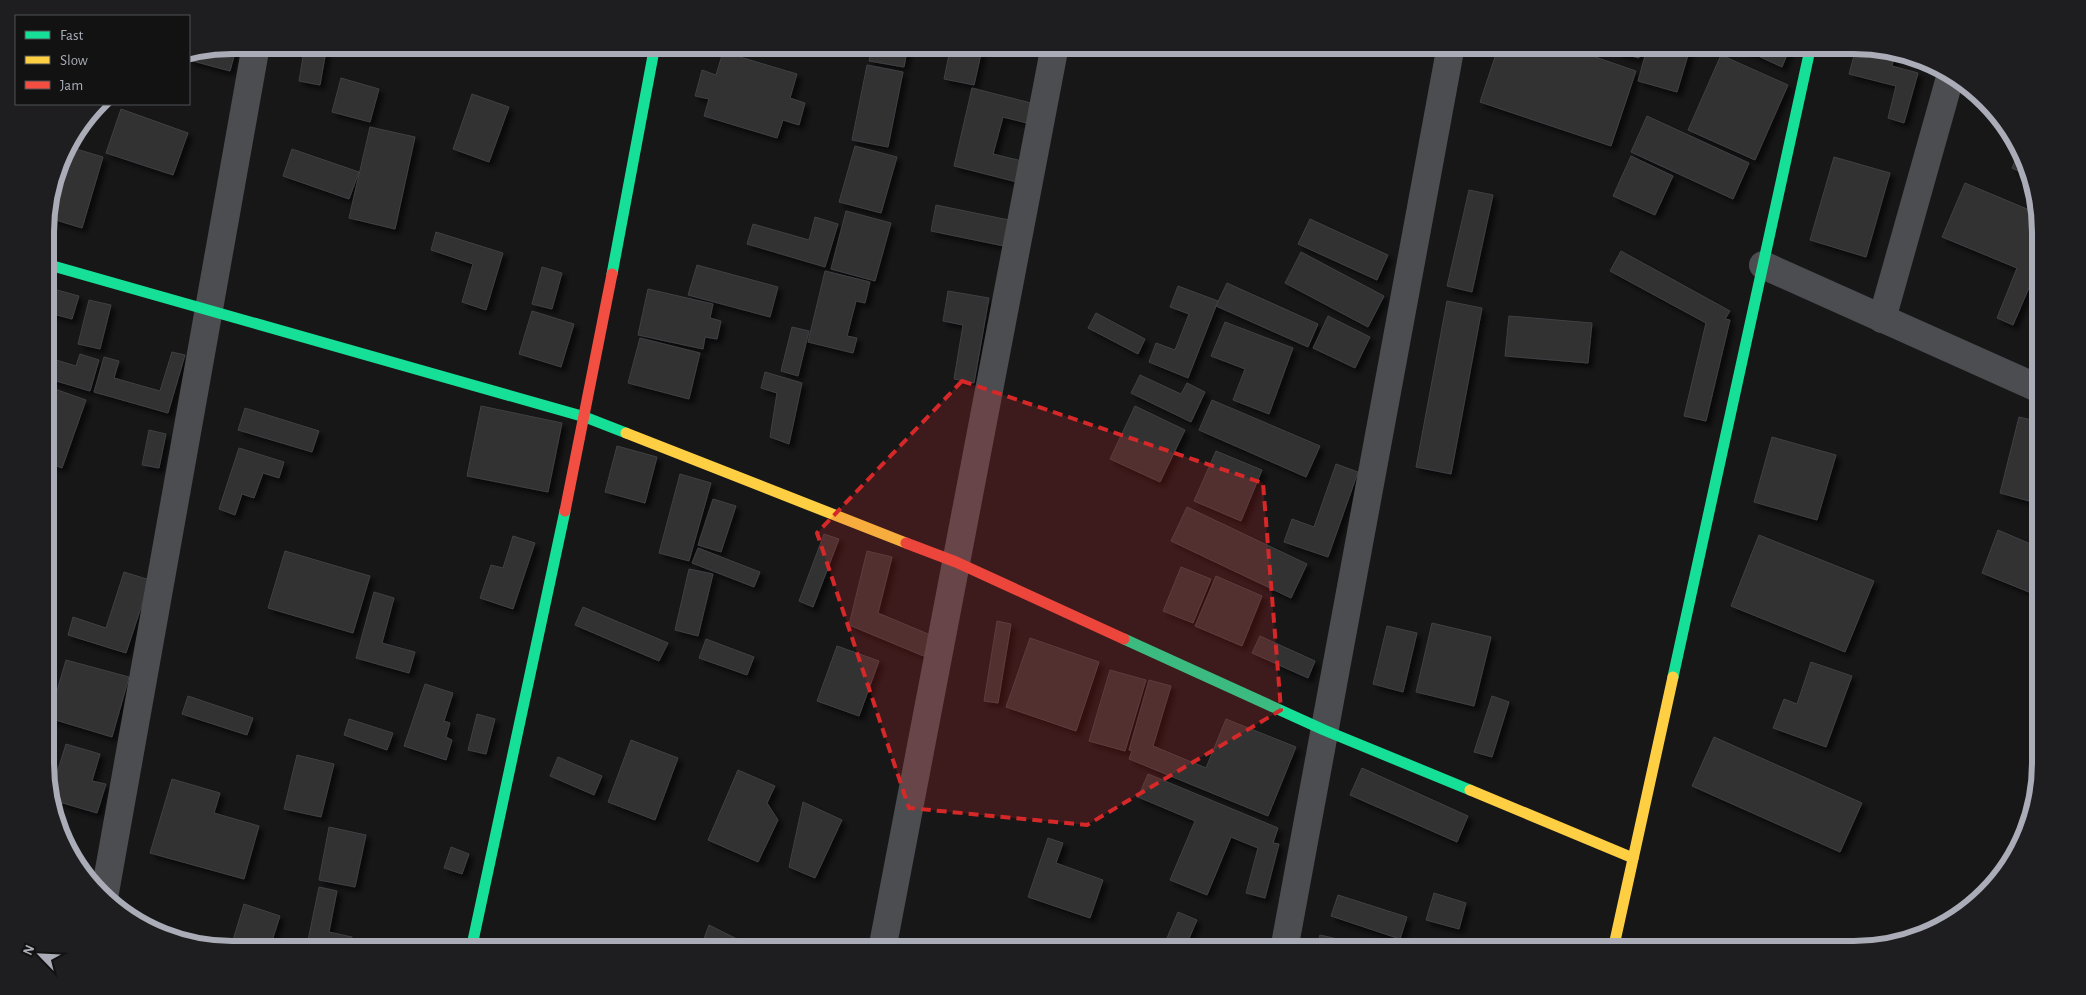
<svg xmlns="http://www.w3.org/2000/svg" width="2086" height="995" viewBox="0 0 2086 995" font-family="'Alegreya Sans',sans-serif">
  <defs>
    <filter id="shadow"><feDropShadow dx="4.5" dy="4.5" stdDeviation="2.5" flood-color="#0009"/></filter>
  </defs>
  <rect width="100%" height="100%" fill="#171718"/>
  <!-- building -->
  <g fill="#303032" stroke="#404144" filter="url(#shadow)">
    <polygon points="231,45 237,45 230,71 189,60 190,53"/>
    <polygon points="305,45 327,45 320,85 299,81"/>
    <polygon points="872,45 908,45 904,67 869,61"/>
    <polygon points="951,45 983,45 974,85 944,79"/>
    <polygon points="1499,45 1560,45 1636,71 1611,146 1480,102"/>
    <polygon points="1620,45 1642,45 1639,58 1618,53"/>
    <polygon points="1648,45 1691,45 1677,92 1638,81"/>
    <polygon points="1745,45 1791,45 1782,67 1743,49"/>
    <polygon points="1857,45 1895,53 1892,66 1918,73 1904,123 1888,118 1896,86 1849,74"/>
    <polygon points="723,52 797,74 790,98 805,103 799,125 783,120 777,138 704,116 709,99 695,96 702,70 716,75"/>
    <polygon points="1721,55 1788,85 1755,160 1688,130"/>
    <polygon points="867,65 903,72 888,147 852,140"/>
    <polygon points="341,78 379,89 370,122 332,112"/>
    <polygon points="972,88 1031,103 1027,123 1003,117 993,154 1022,161 1017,182 954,166"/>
    <polygon points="472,94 509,107 489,162 453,149"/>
    <polygon points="121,109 188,133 173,175 106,153"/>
    <polygon points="1647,116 1749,163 1733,199 1631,152"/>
    <polygon points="370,127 415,137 395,229 349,218"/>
    <polygon points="66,146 103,157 82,228 46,217"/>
    <polygon points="855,146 897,157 881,213 839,202"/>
    <polygon points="292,149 359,172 349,199 283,176"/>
    <polygon points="2020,149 2027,160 2031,177 2012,168"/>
    <polygon points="1631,156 1673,176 1655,215 1613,196"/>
    <polygon points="1834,157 1890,173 1866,257 1810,240"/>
    <polygon points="1965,183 2039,214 2040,262 2013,325 1997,318 2017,268 1942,237"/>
    <polygon points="1469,190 1493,195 1472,292 1447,286"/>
    <polygon points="936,205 1009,220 1004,246 931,231"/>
    <polygon points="846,211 891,223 875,281 831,269"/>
    <polygon points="815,217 838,224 825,267 747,244 753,224 809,240"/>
    <polygon points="1310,219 1388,255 1377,280 1298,244"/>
    <polygon points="436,232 503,253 486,310 462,302 473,264 431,250"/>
    <polygon points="1621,251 1730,311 1725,319 1730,320 1706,421 1684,416 1706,323 1610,271"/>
    <polygon points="1301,252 1384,296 1368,327 1285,283"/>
    <polygon points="697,265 778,287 770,317 688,295"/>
    <polygon points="542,267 562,273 552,309 532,304"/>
    <polygon points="825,271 870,282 865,303 856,301 847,336 857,338 853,353 808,342"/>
    <polygon points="1227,283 1318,324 1308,347 1216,306"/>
    <polygon points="1178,286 1218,301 1188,378 1149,362 1156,343 1175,350 1189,314 1170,307"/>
    <polygon points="46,287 79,296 72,319 46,312"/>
    <polygon points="648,289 713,304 710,318 721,321 717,339 705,337 703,349 638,335"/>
    <polygon points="948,291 989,298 974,383 954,379 963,325 943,321"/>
    <polygon points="89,300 111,305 100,349 78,344"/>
    <polygon points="1447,301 1482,308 1451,474 1416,467"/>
    <polygon points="532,311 574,324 561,367 519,354"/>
    <polygon points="1096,313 1145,339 1138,354 1088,328"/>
    <polygon points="1328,316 1370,337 1355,368 1313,348"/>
    <polygon points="1509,316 1592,323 1588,363 1505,356"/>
    <polygon points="1225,322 1293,348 1269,414 1233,400 1245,369 1211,356"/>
    <polygon points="792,327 809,331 798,376 781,371"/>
    <polygon points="640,338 700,353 689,399 628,383"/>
    <polygon points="172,352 185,355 168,413 94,392 104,357 119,361 114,378 160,391"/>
    <polygon points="80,354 99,360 90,391 46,378 46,357 76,366"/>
    <polygon points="765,372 802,383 789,444 770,437 777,393 761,388"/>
    <polygon points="1140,375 1181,394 1187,383 1205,392 1191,422 1131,393"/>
    <polygon points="46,386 86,400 62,468 46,462"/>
    <polygon points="1212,400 1320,446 1306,477 1199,430"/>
    <polygon points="481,406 562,423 548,492 467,476"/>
    <polygon points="1135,406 1185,430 1160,482 1110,459"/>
    <polygon points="245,408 319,431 312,452 238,430"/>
    <polygon points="2019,417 2040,422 2040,504 2000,493"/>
    <polygon points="149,430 166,434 159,468 142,465"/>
    <polygon points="1772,437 1836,455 1817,520 1754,502"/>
    <polygon points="617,446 657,457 645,503 605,492"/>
    <polygon points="239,448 284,462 279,478 263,473 254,498 242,494 235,515 219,509"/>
    <polygon points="1216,451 1262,470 1241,521 1194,501"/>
    <polygon points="1336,464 1358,472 1328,557 1284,542 1292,519 1314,527"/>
    <polygon points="680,474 711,483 689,561 659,553"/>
    <polygon points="713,499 736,506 721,552 698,545"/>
    <polygon points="1187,507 1307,564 1291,598 1171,541"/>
    <polygon points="1998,530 2040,548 2040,576 2034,594 1982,573"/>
    <polygon points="824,534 839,539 813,607 799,601"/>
    <polygon points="1759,535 1874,581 1845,652 1731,606"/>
    <polygon points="513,536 535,543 513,609 480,598 491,565 503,568"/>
    <polygon points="698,548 760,572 754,587 692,563"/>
    <polygon points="285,551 370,576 353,633 268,608"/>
    <polygon points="867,551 892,557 878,613 933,636 926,657 849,625"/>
    <polygon points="1181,567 1211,579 1193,623 1163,611"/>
    <polygon points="689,569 713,574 698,636 675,630"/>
    <polygon points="124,572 150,580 126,653 68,635 73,617 106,628"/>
    <polygon points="1216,576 1262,596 1242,646 1195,626"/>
    <polygon points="374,592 394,598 382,643 415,652 409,673 356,658"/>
    <polygon points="583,607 668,643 659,661 575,625"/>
    <polygon points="997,621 1011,624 998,703 984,701"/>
    <polygon points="1432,623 1491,637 1474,706 1416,692"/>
    <polygon points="1387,626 1417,633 1403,692 1373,684"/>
    <polygon points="1260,636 1315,661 1308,678 1252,653"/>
    <polygon points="1030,638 1099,662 1076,731 1006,707"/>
    <polygon points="706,639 754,657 747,675 699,658"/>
    <polygon points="837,646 879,661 859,716 817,701"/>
    <polygon points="66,660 129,677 112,737 49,718"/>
    <polygon points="1811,662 1852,676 1826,747 1773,728 1784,699 1797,704"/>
    <polygon points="1110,670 1146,680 1125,751 1089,741"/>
    <polygon points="1149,680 1171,686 1153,746 1206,768 1226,719 1296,747 1268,816 1129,759 1132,751 1129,750"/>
    <polygon points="425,684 453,693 444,721 450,723 446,737 452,740 446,760 404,746"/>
    <polygon points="188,696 253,718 247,735 182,714"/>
    <polygon points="1492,696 1509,702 1492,757 1474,752"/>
    <polygon points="477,714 495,719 486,754 468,750"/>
    <polygon points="349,719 393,733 387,750 344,735"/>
    <polygon points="1714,737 1862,803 1840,852 1692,786"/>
    <polygon points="631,740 678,758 655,820 608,802"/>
    <polygon points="66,744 100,754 92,781 106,784 97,813 49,799"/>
    <polygon points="297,755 334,764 321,817 284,809"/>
    <polygon points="558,757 602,776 594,795 550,776"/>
    <polygon points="1362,768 1468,816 1457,842 1350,795"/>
    <polygon points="738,770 775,786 767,803 778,820 758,862 708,840"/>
    <polygon points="1148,774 1278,828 1273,843 1279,844 1265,898 1246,893 1258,848 1231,837 1207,895 1170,880 1195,821 1138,797"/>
    <polygon points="172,779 220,793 214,813 259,826 244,879 150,853"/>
    <polygon points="803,802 842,820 815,878 789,867"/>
    <polygon points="329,827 366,835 355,887 319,880"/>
    <polygon points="1048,838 1063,843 1056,863 1103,880 1090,918 1028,897"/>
    <polygon points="451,847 469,854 462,874 444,868"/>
    <polygon points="319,887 337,891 329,932 352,937 349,950 306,950"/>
    <polygon points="1434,893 1466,903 1459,929 1426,920"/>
    <polygon points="1338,895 1407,917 1400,939 1331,916"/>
    <polygon points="244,904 280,916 269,950 230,950"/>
    <polygon points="1178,912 1197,920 1184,950 1162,950"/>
    <polygon points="709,925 739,940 735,950 700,950"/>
    <polygon points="1320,935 1387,950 1316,950"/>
  </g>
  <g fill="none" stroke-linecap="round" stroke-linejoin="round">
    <!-- street -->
    <g stroke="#4c4d50" stroke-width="28">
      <polyline points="1763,265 2040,389"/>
      <polyline points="1882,319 1951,74"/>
      <polyline points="104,898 256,45"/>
      <polyline points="882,950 1055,45"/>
      <polyline points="1284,950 1451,45"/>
    </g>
    <!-- fast -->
    <g stroke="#16e098" stroke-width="11">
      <polyline points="46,264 585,417 626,433"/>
      <polyline points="612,274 655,45"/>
      <polyline points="1124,639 1324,730 1470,790"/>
      <polyline points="1673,677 1811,45"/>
      <polyline points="471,950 565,511"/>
    </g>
    <!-- slow -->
    <g stroke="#ffcf43" stroke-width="11">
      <polyline points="626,433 906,543"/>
      <polyline points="1470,790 1633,858"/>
      <polyline points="1613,950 1673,677"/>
    </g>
    <!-- jam -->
    <g stroke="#f24e42" stroke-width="11">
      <polyline points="565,511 612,274"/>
      <polyline points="906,543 956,562 1124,639"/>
    </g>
  </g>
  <!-- marked area -->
  <path fill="#d62828" fill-opacity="0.2" stroke="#d62828" stroke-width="4" stroke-dasharray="10 6" stroke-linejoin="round" d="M 962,381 L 1263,483 L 1281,710 L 1087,825 L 909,808 L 817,533 Z"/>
  <!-- crop -->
  <path d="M0 0H2086V995H0ZM232 54H1854A178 178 0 0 1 2032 232V763A178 178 0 0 1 1854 941H232A178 178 0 0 1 54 763V232A178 178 0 0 1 232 54Z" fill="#1e1e20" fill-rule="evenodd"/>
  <path fill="none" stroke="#aaadb7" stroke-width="6" d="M232 54H1854A178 178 0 0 1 2032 232V763A178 178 0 0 1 1854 941H232A178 178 0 0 1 54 763V232A178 178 0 0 1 232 54Z"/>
  <!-- legend -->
  <rect x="15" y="15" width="175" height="90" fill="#121213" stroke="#4f5055"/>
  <rect x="25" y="31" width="25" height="8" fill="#16e098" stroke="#4f5055"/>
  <text x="60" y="40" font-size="15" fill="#aaadb7">Fast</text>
  <rect x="25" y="56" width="25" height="8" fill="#ffcf43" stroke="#4f5055"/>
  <text x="60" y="65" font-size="15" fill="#aaadb7">Slow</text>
  <rect x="25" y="81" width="25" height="8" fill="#f24e42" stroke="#4f5055"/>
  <text x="60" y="90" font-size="15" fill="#aaadb7">Jam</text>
  <!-- north arrow -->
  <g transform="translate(40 955) rotate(294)" stroke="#121213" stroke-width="4" paint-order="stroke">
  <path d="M0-4L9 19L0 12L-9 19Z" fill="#aaadb7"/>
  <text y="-8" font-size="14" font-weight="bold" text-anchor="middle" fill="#aaadb7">N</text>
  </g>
</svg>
